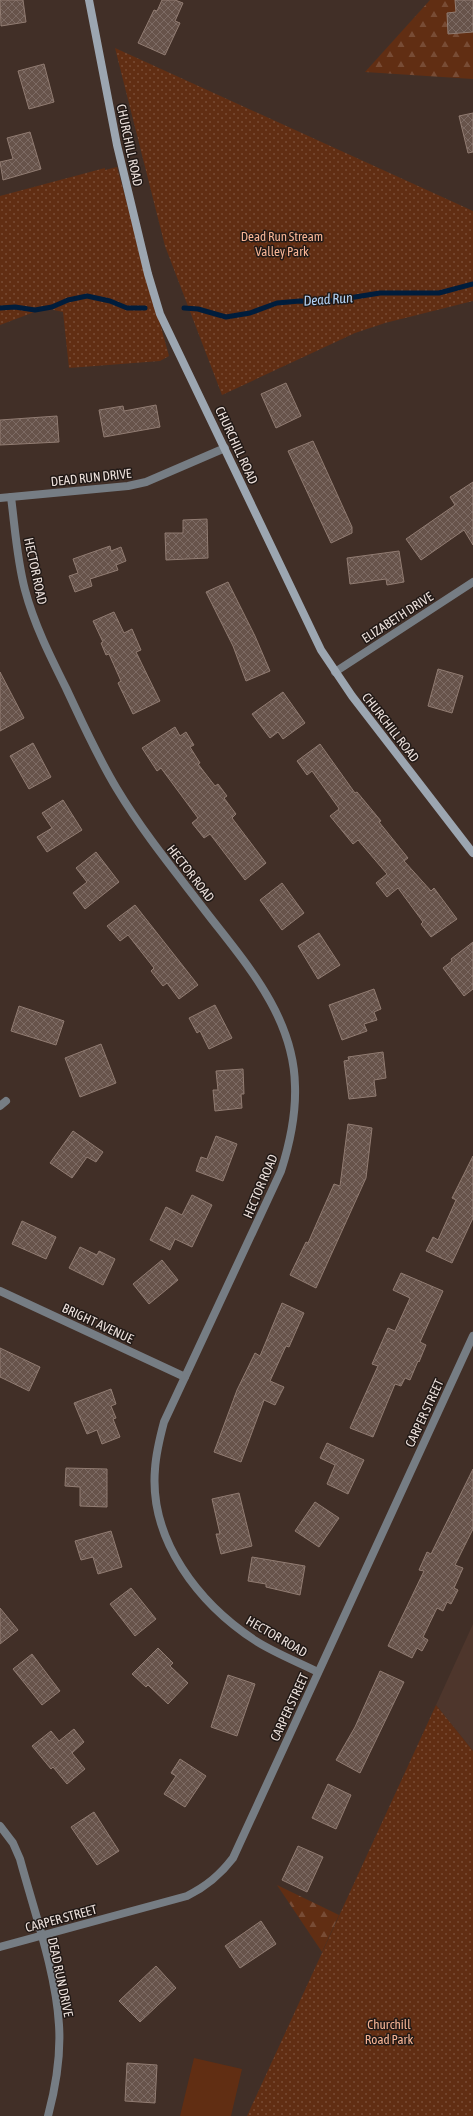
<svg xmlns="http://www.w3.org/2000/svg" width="473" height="2116" viewBox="0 0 473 2116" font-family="'Asap Condensed',sans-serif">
  <defs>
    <pattern id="grass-dots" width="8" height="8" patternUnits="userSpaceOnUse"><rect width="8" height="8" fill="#612e13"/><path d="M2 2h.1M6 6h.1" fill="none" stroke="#784c35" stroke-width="1.8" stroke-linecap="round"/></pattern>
    <pattern id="forest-firs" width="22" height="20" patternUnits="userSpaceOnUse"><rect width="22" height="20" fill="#612e13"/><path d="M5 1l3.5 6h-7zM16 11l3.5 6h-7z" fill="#784c35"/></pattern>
    <pattern id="building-cross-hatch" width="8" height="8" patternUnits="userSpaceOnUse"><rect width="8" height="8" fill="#67534a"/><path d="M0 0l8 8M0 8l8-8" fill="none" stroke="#7d6b64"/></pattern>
  </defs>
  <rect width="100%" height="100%" fill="#412f27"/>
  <!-- built -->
  <polygon fill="#4e362c" points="473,1624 473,1751 436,1705"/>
  <!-- grass -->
  <g fill="url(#grass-dots)">
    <polygon points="115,48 473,211 473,301 385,323 355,333 222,395 165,246"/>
    <polygon points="117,167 169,356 160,361 69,368 63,312 45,308 0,325 0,196 105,168 105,170"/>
    <polygon points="436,1705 473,1751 473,2116 247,2116"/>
  </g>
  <!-- forest -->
  <g fill="url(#forest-firs)">
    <polygon points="430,0 473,0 473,79 365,72"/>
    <polygon points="277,1885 339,1915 322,1952"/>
  </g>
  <!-- garden -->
  <polygon fill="#612e13" points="194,2058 242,2069 231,2116 180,2116"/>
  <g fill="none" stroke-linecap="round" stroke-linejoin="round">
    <!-- stream -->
    <g stroke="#001d3c" stroke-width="5">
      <polyline points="0,308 15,307 35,310 52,307 68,300 87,296 110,301 127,308 145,308"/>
      <polyline points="184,308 198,309 226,317 250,313 277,303 300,301 324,302 380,293 439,293 473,284"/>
    </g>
  </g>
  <!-- building -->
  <g fill="url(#building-cross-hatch)" stroke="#917c72">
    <polygon points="0,0 23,0 26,22 1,26"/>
    <polygon points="162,0 175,0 183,3 175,21 180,23 165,55 138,43 154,10 157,11"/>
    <polygon points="455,0 473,0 473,32 448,34 447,13 456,12"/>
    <polygon points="44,64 54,102 29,109 18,71"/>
    <polygon points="473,113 473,152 468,153 459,116"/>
    <polygon points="30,132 41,169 3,180 0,162 13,159 7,138"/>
    <polygon points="286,383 301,416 276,428 261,394"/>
    <polygon points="156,405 160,427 104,437 99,410 123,406 124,411"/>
    <polygon points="57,416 59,442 0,445 0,420"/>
    <polygon points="313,441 352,527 352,533 331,543 288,451"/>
    <polygon points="473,482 473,545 464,530 421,560 406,539 455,505 450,497"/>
    <polygon points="207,519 208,558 166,560 165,533 183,533 183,520"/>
    <polygon points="110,546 111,551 121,547 126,561 116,565 118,570 90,579 92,586 75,592 69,576 78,573 73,559"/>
    <polygon points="399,551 404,582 387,585 386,579 350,584 347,558"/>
    <polygon points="228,582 255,636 270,671 246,681 233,646 206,592"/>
    <polygon points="114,612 124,633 132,629 141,650 136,652 160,701 133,714 118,683 121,681 109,654 106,655 101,643 103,642 93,621"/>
    <polygon points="438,669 463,676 452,713 428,706"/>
    <polygon points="0,672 24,718 0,731"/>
    <polygon points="283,692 305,723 283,739 278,732 270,738 252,714"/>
    <polygon points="175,727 180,736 186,732 194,745 190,747 200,763 198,764 215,786 218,784 227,796 224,798 236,814 232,818 266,863 245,880 210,834 204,838 192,823 198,818 161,768 157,771 142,748"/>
    <polygon points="33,743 51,777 29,789 10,756"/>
    <polygon points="320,744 355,793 357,792 381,821 379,822 408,858 404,861 431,891 434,888 457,919 431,937 421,924 423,922 398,888 387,897 376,883 387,874 358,840 353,844 330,816 339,809 338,807 312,771 307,775 297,761"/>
    <polygon points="63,800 82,830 47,852 37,837 52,828 42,813"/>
    <polygon points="96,852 119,882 85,909 73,893 87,882 76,868"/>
    <polygon points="282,883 304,913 282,930 260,900"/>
    <polygon points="135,905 198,985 179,999 167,983 163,986 151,971 154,968 128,935 120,941 107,926"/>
    <polygon points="319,933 340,965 318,979 298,946"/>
    <polygon points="473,942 473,989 464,996 443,968 452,961 451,959"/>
    <polygon points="374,989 381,1009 374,1012 377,1020 364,1024 367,1031 342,1040 329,1005"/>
    <polygon points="215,1005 232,1038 209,1049 200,1031 197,1033 189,1018"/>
    <polygon points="19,1006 64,1021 56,1045 11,1031"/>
    <polygon points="101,1044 116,1083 80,1097 65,1058"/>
    <polygon points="383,1052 386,1078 374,1080 376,1096 349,1099 344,1061 349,1060 348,1057"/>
    <polygon points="243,1069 244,1094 241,1094 242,1108 215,1111 213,1090 218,1090 216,1071"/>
    <polygon points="348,1124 372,1128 366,1178 316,1288 290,1275 306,1242 308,1243 334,1184 340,1186"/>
    <polygon points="73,1131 103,1152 96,1162 87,1157 72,1178 50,1163"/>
    <polygon points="216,1136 237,1144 223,1181 196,1171 201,1157 207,1159"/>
    <polygon points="473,1156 473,1218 452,1263 426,1251 433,1237 438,1240 456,1200 452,1198"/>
    <polygon points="192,1195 212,1205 192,1247 175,1239 170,1250 150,1240 166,1207 182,1215"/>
    <polygon points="22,1221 56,1237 46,1259 12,1244"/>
    <polygon points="80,1247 97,1255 99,1251 115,1259 103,1285 69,1268"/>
    <polygon points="162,1260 178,1280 149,1304 133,1284"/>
    <polygon points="401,1273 443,1291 420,1342 426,1345 419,1362 418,1361 410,1380 405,1378 401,1386 395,1384 373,1437 350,1428 378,1366 372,1364 388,1328 395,1331 410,1298 393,1290"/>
    <polygon points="282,1303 304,1313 289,1347 286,1346 270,1381 284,1387 275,1405 264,1400 241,1462 214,1452 237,1390 255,1353 260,1356"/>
    <polygon points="0,1348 40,1367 29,1391 0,1377"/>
    <polygon points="111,1389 116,1404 111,1406 116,1418 113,1419 120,1437 102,1444 97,1430 87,1434 74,1403"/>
    <polygon points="327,1443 364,1460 348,1494 327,1484 335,1465 320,1458"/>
    <polygon points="66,1468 107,1469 107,1507 80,1506 80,1487 65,1486"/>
    <polygon points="473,1469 473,1529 455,1565 463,1568 454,1588 458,1590 451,1604 447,1602 443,1611 437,1608 423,1637 428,1640 422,1651 417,1648 412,1658 388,1646 424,1571 419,1570 427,1552 431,1554"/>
    <polygon points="239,1493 252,1546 221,1554 216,1534 220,1534 212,1499"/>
    <polygon points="315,1502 339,1518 319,1547 295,1531"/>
    <polygon points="111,1531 122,1567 98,1574 93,1557 81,1560 75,1541"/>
    <polygon points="252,1557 305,1566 300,1595 266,1587 266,1584 248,1581"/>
    <polygon points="131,1588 156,1619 135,1636 110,1604"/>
    <polygon points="0,1608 18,1630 0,1644"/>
    <polygon points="158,1648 173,1663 170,1666 188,1683 168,1704 148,1685 146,1687 132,1674"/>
    <polygon points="32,1654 60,1691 42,1705 13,1669"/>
    <polygon points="380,1671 404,1682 360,1773 336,1760 355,1727"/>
    <polygon points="228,1675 255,1684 237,1736 211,1727"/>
    <polygon points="74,1729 84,1742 72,1753 85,1769 67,1784 53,1767 51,1769 32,1746 51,1731 59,1741"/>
    <polygon points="180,1759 206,1776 185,1807 164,1794 176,1776 171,1773"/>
    <polygon points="328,1784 351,1795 336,1829 312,1818"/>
    <polygon points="94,1812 119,1851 97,1865 71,1827"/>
    <polygon points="298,1846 323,1857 307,1892 282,1880"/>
    <polygon points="261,1921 276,1944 240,1968 225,1946"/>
    <polygon points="156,1966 176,1988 140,2022 119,2001"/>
    <polygon points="127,2063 157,2065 155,2103 125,2101"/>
  </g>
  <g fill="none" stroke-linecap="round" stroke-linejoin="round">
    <!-- street -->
    <g stroke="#767d84" stroke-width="8">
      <path d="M 11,497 C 15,528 17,560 25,590 C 34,624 50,656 66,688 C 82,722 97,756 117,789 C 144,834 178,875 210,917 C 249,967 294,1019 295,1086 C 296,1115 290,1143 281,1171 L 164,1422 C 160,1437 156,1453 155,1469 C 149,1540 199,1604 256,1641 C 275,1653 298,1662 318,1672"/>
      <polyline points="0,498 128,486 146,482 225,448"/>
      <polyline points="335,672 473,582"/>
      <polyline points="0,1106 6,1101"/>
      <polyline points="0,1291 185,1377"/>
      <path d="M 0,1826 L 13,1843 L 20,1859 C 34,1911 56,1972 59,2025 C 61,2056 56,2086 48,2116"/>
      <path d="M 0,1947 L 187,1896 C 207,1886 220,1875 233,1858 L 473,1336"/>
    </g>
    <!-- secondary -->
    <polyline stroke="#9ca6b1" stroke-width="8" points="89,0 117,145 148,274 160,314 321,650 352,696 473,853"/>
  </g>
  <g text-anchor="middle" stroke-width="3" stroke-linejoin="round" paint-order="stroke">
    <!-- street labels -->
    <g font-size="13" fill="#ede1dc" stroke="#211916">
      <text transform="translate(130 145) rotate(78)" y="5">CHURCHILL ROAD</text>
      <text transform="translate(237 445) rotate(65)" y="5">CHURCHILL ROAD</text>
      <text transform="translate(91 477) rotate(-6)" y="5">DEAD RUN DRIVE</text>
      <text transform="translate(36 571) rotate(78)" y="5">HECTOR ROAD</text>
      <text transform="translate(397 617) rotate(-33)" y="5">ELIZABETH DRIVE</text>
      <text transform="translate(391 727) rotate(52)" y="5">CHURCHILL ROAD</text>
      <text transform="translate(191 873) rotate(52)" y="5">HECTOR ROAD</text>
      <text transform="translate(260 1186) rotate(-67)" y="5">HECTOR ROAD</text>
      <text transform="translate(98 1323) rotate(25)" y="5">BRIGHT AVENUE</text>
      <text transform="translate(424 1413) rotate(-65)" y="5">CARPER STREET</text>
      <text transform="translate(277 1636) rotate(30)" y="5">HECTOR ROAD</text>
      <text transform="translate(289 1707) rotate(-65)" y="5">CARPER STREET</text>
      <text transform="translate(61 1918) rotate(-15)" y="5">CARPER STREET</text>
      <text transform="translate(61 1977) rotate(78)" y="5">DEAD RUN DRIVE</text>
    </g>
    <!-- park labels -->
    <g font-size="13" fill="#f6b495" stroke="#211916">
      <text x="282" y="241">Dead Run Stream<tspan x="282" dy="15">Valley Park</tspan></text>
      <text x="389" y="2029">Churchill<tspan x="389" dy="15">Road Park</tspan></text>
    </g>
    <!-- water labels -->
    <g font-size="14" font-style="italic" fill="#b2d1f3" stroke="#211916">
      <text transform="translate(328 299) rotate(-4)" y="5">Dead Run</text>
    </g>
  </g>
</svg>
